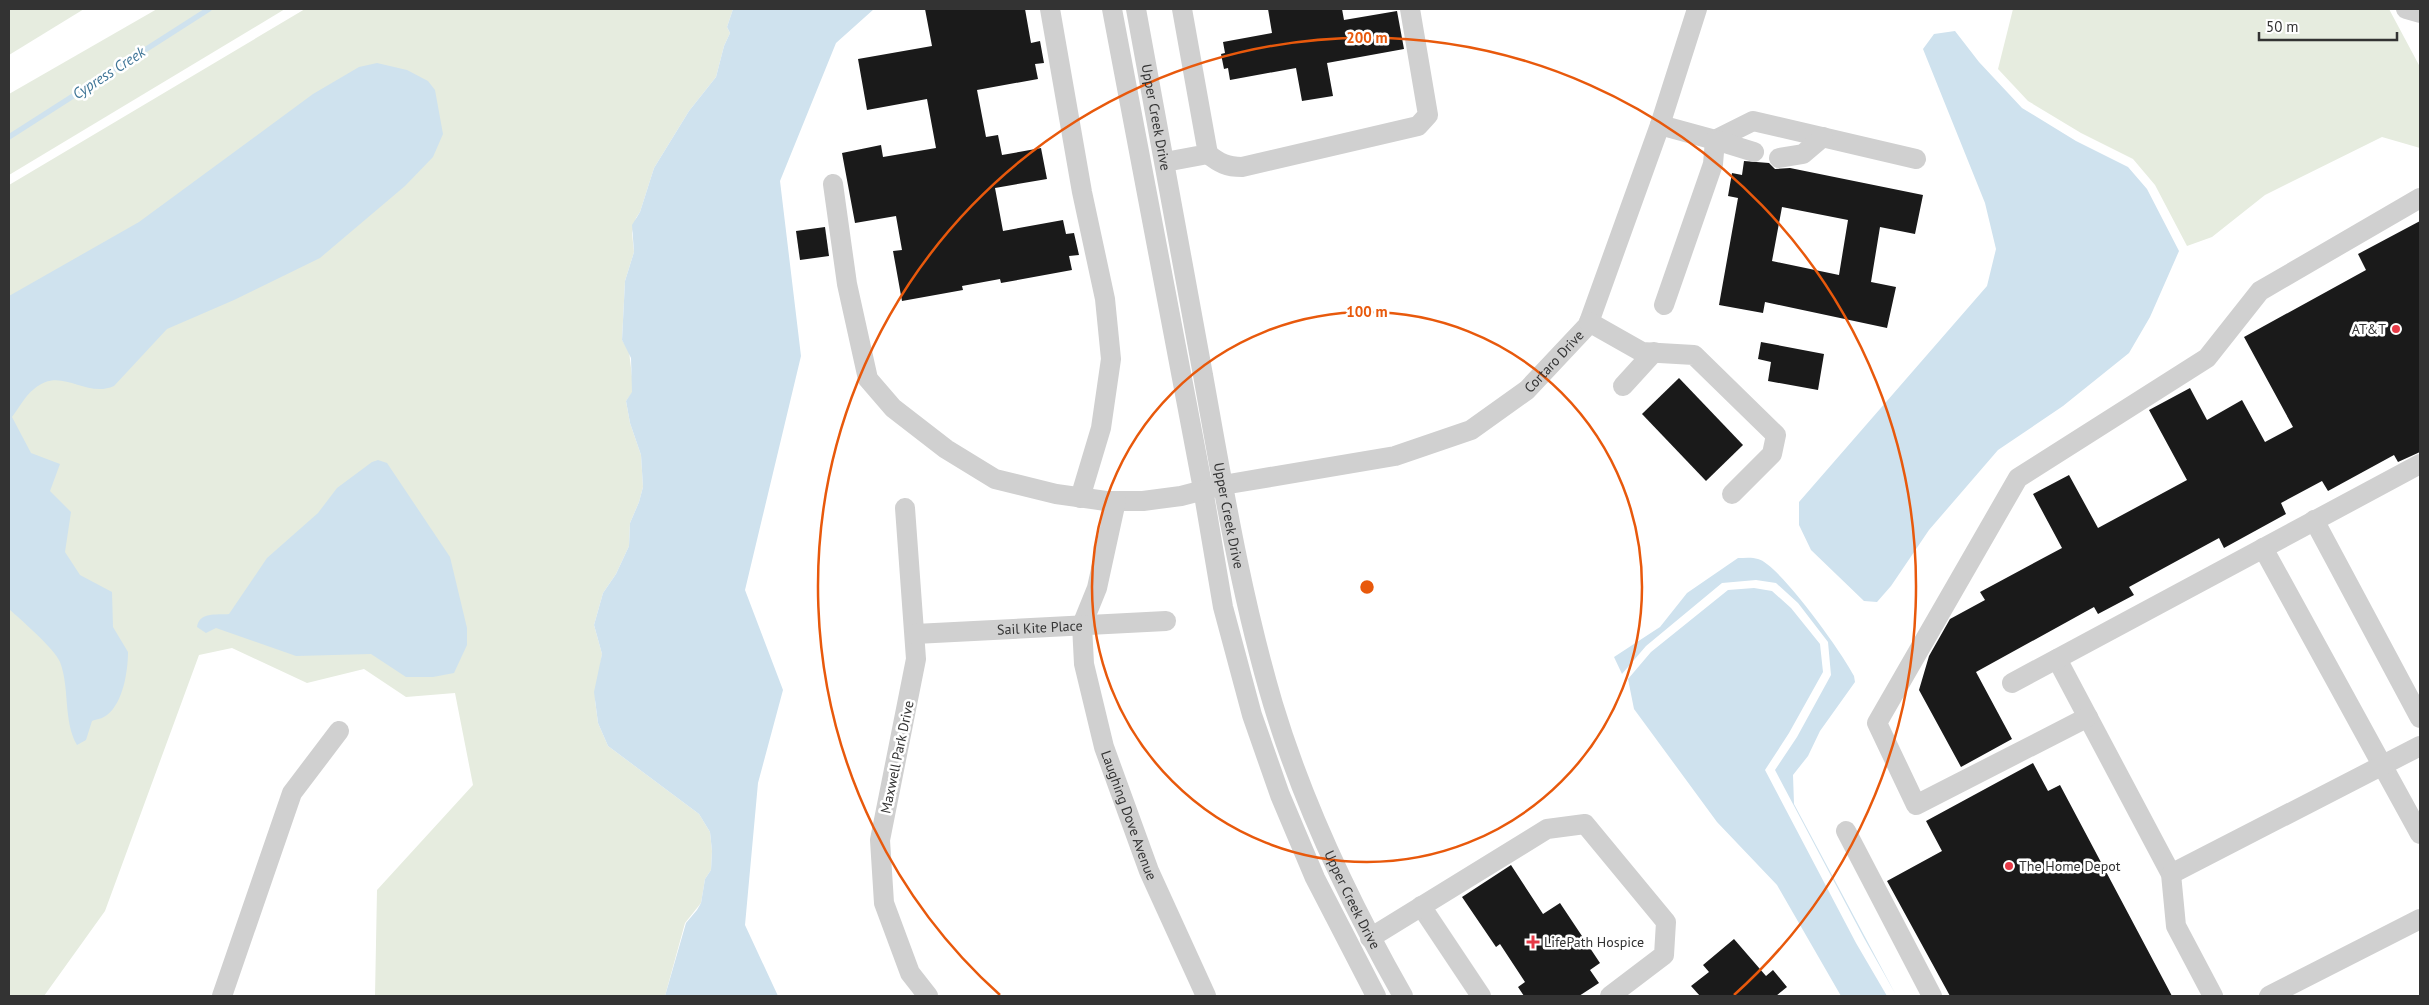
<svg xmlns="http://www.w3.org/2000/svg" width="2429" height="1005" viewBox="0 0 2429 1005" font-family="'PT Sans',sans-serif">
  <rect width="100%" height="100%" fill="#fff"/>
  <!-- green -->
  <g fill="#e6ecdf">
    <polygon points="9,9 84,9 9,55"/>
    <polygon points="157,9 285,9 9,175 9,94"/>
    <polygon points="305,9 733,9 727,27 730,33 724,46 716,77 689,111 654,168 640,212 636,218 632,233 634,252 625,281 622,340 629,351 633,385 632,393 626,401 630,423 641,455 643,487 639,502 630,523 629,546 616,574 603,593 594,625 602,654 595,700 598,723 608,746 699,814 710,832 712,851 711,870 705,879 701,903 685,923 665,996 375,996 377,890 473,785 455,693 406,697 364,669 307,683 232,648 199,655 105,911 44,996 9,996 9,185"/>
    <polygon points="2013,9 2389,9 2420,67 2420,148 2382,137 2265,195 2212,237 2187,246 2155,185 2133,159 2081,133 2028,101 1998,69"/>
  </g>
  <!-- water -->
  <g fill="#cfe2ee">
    <polygon points="733,9 874,9 836,43 780,181 801,356 745,590 783,690 758,783 745,925 778,996 665,996 686,923 697,910 701,903 705,879 711,870 712,851 710,832 699,814 608,746 598,723 594,692 602,654 594,625 603,593 616,574 629,546 630,523 639,502 643,487 641,455 630,423 626,401 632,392 631,358 622,340 625,281 634,252 632,225 640,212 654,168 689,111 716,77 724,46 730,33 727,27"/>
    <polygon points="1955,31 1979,62 2022,108 2076,141 2128,167 2147,189 2179,251 2150,317 2129,353 2063,406 1998,450 1929,530 1891,586 1877,602 1864,601 1811,550 1799,525 1799,502 1987,286 1996,249 1985,203 1923,49 1934,34"/>
    <path d="M 377,63 L 407,70 L 428,81 L 435,90 L 443,134 L 433,157 L 405,186 L 320,258 L 234,300 L 167,329 L 114,386 C 85,399 61,365 34,389 C 25,396 19,408 12,417 L 31,453 L 60,464 L 50,491 L 71,512 L 65,552 L 80,575 L 112,592 L 113,627 L 128,652 C 128,671 123,703 107,715 C 102,719 97,719 92,721 L 86,740 L 77,745 C 63,721 70,688 60,662 C 55,649 21,620 9,609 L 9,296 L 139,222 L 313,94 L 359,67 Z"/>
    <path d="M 378,460 L 387,463 L 450,557 L 467,628 L 467,645 L 454,673 L 433,677 L 406,677 L 371,654 L 296,656 L 216,628 L 206,633 L 197,627 C 199,612 216,615 229,614 L 267,558 L 318,513 L 337,488 L 372,462 Z"/>
    <path d="M 1738,558 C 1744,558 1752,557 1758,559 C 1779,564 1843,654 1854,676 L 1855,682 L 1820,731 L 1808,756 L 1793,775 L 1794,804 L 1896,995 L 1864,938 L 1775,770 L 1797,737 L 1831,675 L 1828,642 L 1798,603 L 1776,583 L 1756,580 L 1722,583 L 1646,646 L 1622,674 L 1614,657 L 1660,627 L 1687,593 Z"/>
    <polygon points="1754,588 1772,591 1791,608 1820,644 1823,672 1789,733 1765,770 1856,943 1887,996 1841,996 1777,885 1717,822 1634,709 1628,679 1651,652 1728,590"/>
  </g>
  <g fill="none" stroke-linecap="round" stroke-linejoin="round">
    <!-- stream -->
    <polyline stroke="#cfe2ee" stroke-width="5.5" points="9,137 209,9"/>
  </g>
  <!-- building -->
  <g fill="#1a1a1a" fill-rule="evenodd">
    <polygon points="925,9 1025,9 1031,43 1040,41 1044,63 1035,64 1038,79 977,90 986,137 998,135 1002,155 1041,148 1047,179 995,188 1003,231 1063,220 1066,234 1074,233 1079,255 1069,256 1072,270 1001,283 1000,279 962,286 963,290 902,301 893,251 902,250 896,216 855,223 842,153 881,145 883,157 936,148 927,99 867,110 858,59 932,46"/>
    <polygon points="1268,9 1342,9 1344,20 1397,11 1404,49 1327,63 1333,96 1302,101 1296,68 1230,80 1228,68 1224,69 1221,54 1225,53 1223,42 1272,33"/>
    <path d="M 1744,161 L 1769,163 L 1775,169 L 1790,168 L 1923,195 L 1915,234 L 1880,227 L 1871,282 L 1896,287 L 1887,328 L 1765,302 L 1763,313 L 1719,305 L 1738,198 L 1728,196 L 1732,173 L 1742,175 ZM 1782,207 L 1848,220 L 1839,275 L 1772,261 Z"/>
    <polygon points="2420,221 2420,452 2398,462 2394,455 2328,491 2322,481 2281,503 2286,514 2224,548 2219,538 2129,587 2134,595 2098,614 2094,607 1976,672 2012,739 1961,767 1919,690 1929,656 1950,619 1985,600 1980,592 2062,548 2033,494 2069,475 2098,528 2187,480 2149,410 2190,388 2207,420 2242,400 2265,442 2293,427 2244,337 2366,270 2358,254"/>
    <polygon points="825,227 829,256 800,260 796,231"/>
    <polygon points="1761,342 1824,354 1818,390 1768,381 1771,362 1758,359"/>
    <polygon points="1679,378 1743,445 1706,481 1642,414"/>
    <polygon points="2033,763 2048,791 2060,785 2172,996 1950,996 1887,881 1942,851 1926,821"/>
    <polygon points="1511,865 1543,914 1560,903 1600,963 1590,970 1599,983 1579,996 1524,996 1518,987 1525,982 1500,944 1496,947 1462,897"/>
    <polygon points="1734,939 1766,976 1773,970 1787,987 1776,996 1700,996 1691,986 1709,972 1703,965"/>
  </g>
  <g fill="none" stroke-linecap="round" stroke-linejoin="round">
    <!-- minor -->
    <g stroke="#d0d0d0" stroke-width="20">
      <polyline points="1050,9 1082,192 1105,299 1111,359 1101,428 1080,498"/>
      <polyline points="1112,9 1203,489 1223,607 1252,715 1280,795 1315,878 1376,996"/>
      <path id="s1" d="M 1136,9 C 1159,131 1181,253 1203,375 C 1223,486 1241,596 1273,704 C 1304,807 1350,903 1403,996"/>
      <polyline points="2406,9 2420,13"/>
      <polyline points="1660,125 1715,140 1753,121 1916,159"/>
      <path d="M 1208,154 C 1219,163 1227,167 1242,167 L 1418,126 L 1428,115 L 1410,9"/>
      <polyline points="1779,158 1803,154 1823,137"/>
      <polyline points="1165,162 1208,154 1182,9"/>
      <path id="s2" d="M 833,184 L 847,284 L 868,379 L 893,408 L 946,449 L 995,479 L 1056,494 L 1106,501 L 1143,501 L 1181,496 L 1223,485 L 1395,456 L 1471,430 L 1527,390 L 1588,325 L 1660,125 L 1697,9"/>
      <polyline points="1664,305 1713,164 1715,140 1754,152"/>
      <polyline points="1589,322 1642,352 1694,355 1776,435 1772,454 1732,494"/>
      <polyline points="1623,386 1654,352"/>
      <path id="s3" d="M 1116,501 L 1097,588 L 1082,625 L 1084,664 L 1104,747 L 1149,871 L 1206,996"/>
      <polyline points="905,508 916,659 880,840 884,903 910,973 928,996"/>
      <polyline points="2314,520 2420,718"/>
      <polyline points="2263,548 2420,834"/>
      <path id="s4" d="M 915,634 L 1166,621"/>
      <polyline points="2057,659 2171,874 2176,926 2213,996"/>
      <polyline points="2012,683 2420,464"/>
      <polyline points="2088,717 1916,805 1877,723 2018,478 2207,358 2260,291 2420,198"/>
      <polyline points="1846,831 1932,996"/>
      <polyline points="2171,874 2420,746"/>
      <polyline points="1421,906 1481,996"/>
      <polyline points="1370,938 1547,829 1585,824 1666,922 1664,955 1610,996"/>
      <polyline points="222,996 292,793 339,731"/>
      <polyline points="2269,996 2420,919"/>
    </g>
  </g>
  <!-- distance rings -->
  <g fill="none" stroke="#e8590c" stroke-width="2.5">
    <circle cx="1367" cy="587" r="275"/>
    <path d="M1000 995A549 549 0 1 1 1734 995"/>
  </g>
  <!-- markers -->
  <g fill="#e63946" stroke="#fff" stroke-width="2">
    <circle cx="2396" cy="329" r="5"/>
    <circle cx="2009" cy="866" r="5"/>
    <path d="M1530.5 934.5h5v5h5v5h-5v5h-5v-5h-5v-5h5z"/>
  </g>
  <g text-anchor="middle" stroke-width="5" stroke-linejoin="round" paint-order="stroke">
    <!-- street labels -->
    <g font-size="14" fill="#333" stroke="#fff">
      <text dy="5" stroke="none"><textPath href="#s1" startOffset="110">Upper Creek Drive</textPath></text>
      <text dy="5" stroke="none"><textPath href="#s2" startOffset="956">Cortaro Drive</textPath></text>
      <text dy="5" stroke="none"><textPath href="#s1" startOffset="515">Upper Creek Drive</textPath></text>
      <text dy="5" stroke="none"><textPath href="#s4" startOffset="125">Sail Kite Place</textPath></text>
      <text transform="translate(897 757) rotate(-78)" y="5">Maxwell Park Drive</text>
      <text dy="5" stroke="none"><textPath href="#s3" startOffset="326">Laughing Dove Avenue</textPath></text>
      <text dy="5" stroke="none"><textPath href="#s1" startOffset="920">Upper Creek Drive</textPath></text>
    </g>
    <!-- poi labels -->
    <g font-size="14" fill="#333" stroke="#fff" text-anchor="start">
      <text x="2386" y="334" text-anchor="end">AT&amp;T</text>
      <text x="2019" y="871">The Home Depot</text>
      <text x="1544" y="947">LifePath Hospice</text>
    </g>
    <!-- water labels -->
    <g font-size="15" font-style="italic" fill="#3f7597" stroke="#fff">
      <text transform="translate(109 73) rotate(-33)" y="5">Cypress Creek</text>
    </g>
  </g>
  <circle cx="1367" cy="587" r="8" fill="#e8590c" stroke="#fff" stroke-width="2.5"/>
  <g font-size="15" text-anchor="middle" font-weight="bold" fill="#e8590c" stroke="#fff" stroke-width="5" stroke-linejoin="round" paint-order="stroke">
    <text x="1367" y="43">200 m</text>
    <text x="1367" y="317">100 m</text>
  </g>
  <!-- border -->
  <rect width="2429" height="1005" fill="none" stroke="#333333" stroke-width="20"/>
  <!-- scale -->
  <path d="M2259 32v8h138v-8" fill="none" stroke="#333333" stroke-width="2.5"/>
  <text x="2266" y="32" font-size="15" fill="#333333" stroke="#ffffff" stroke-width="4" paint-order="stroke">50 m</text>
</svg>
